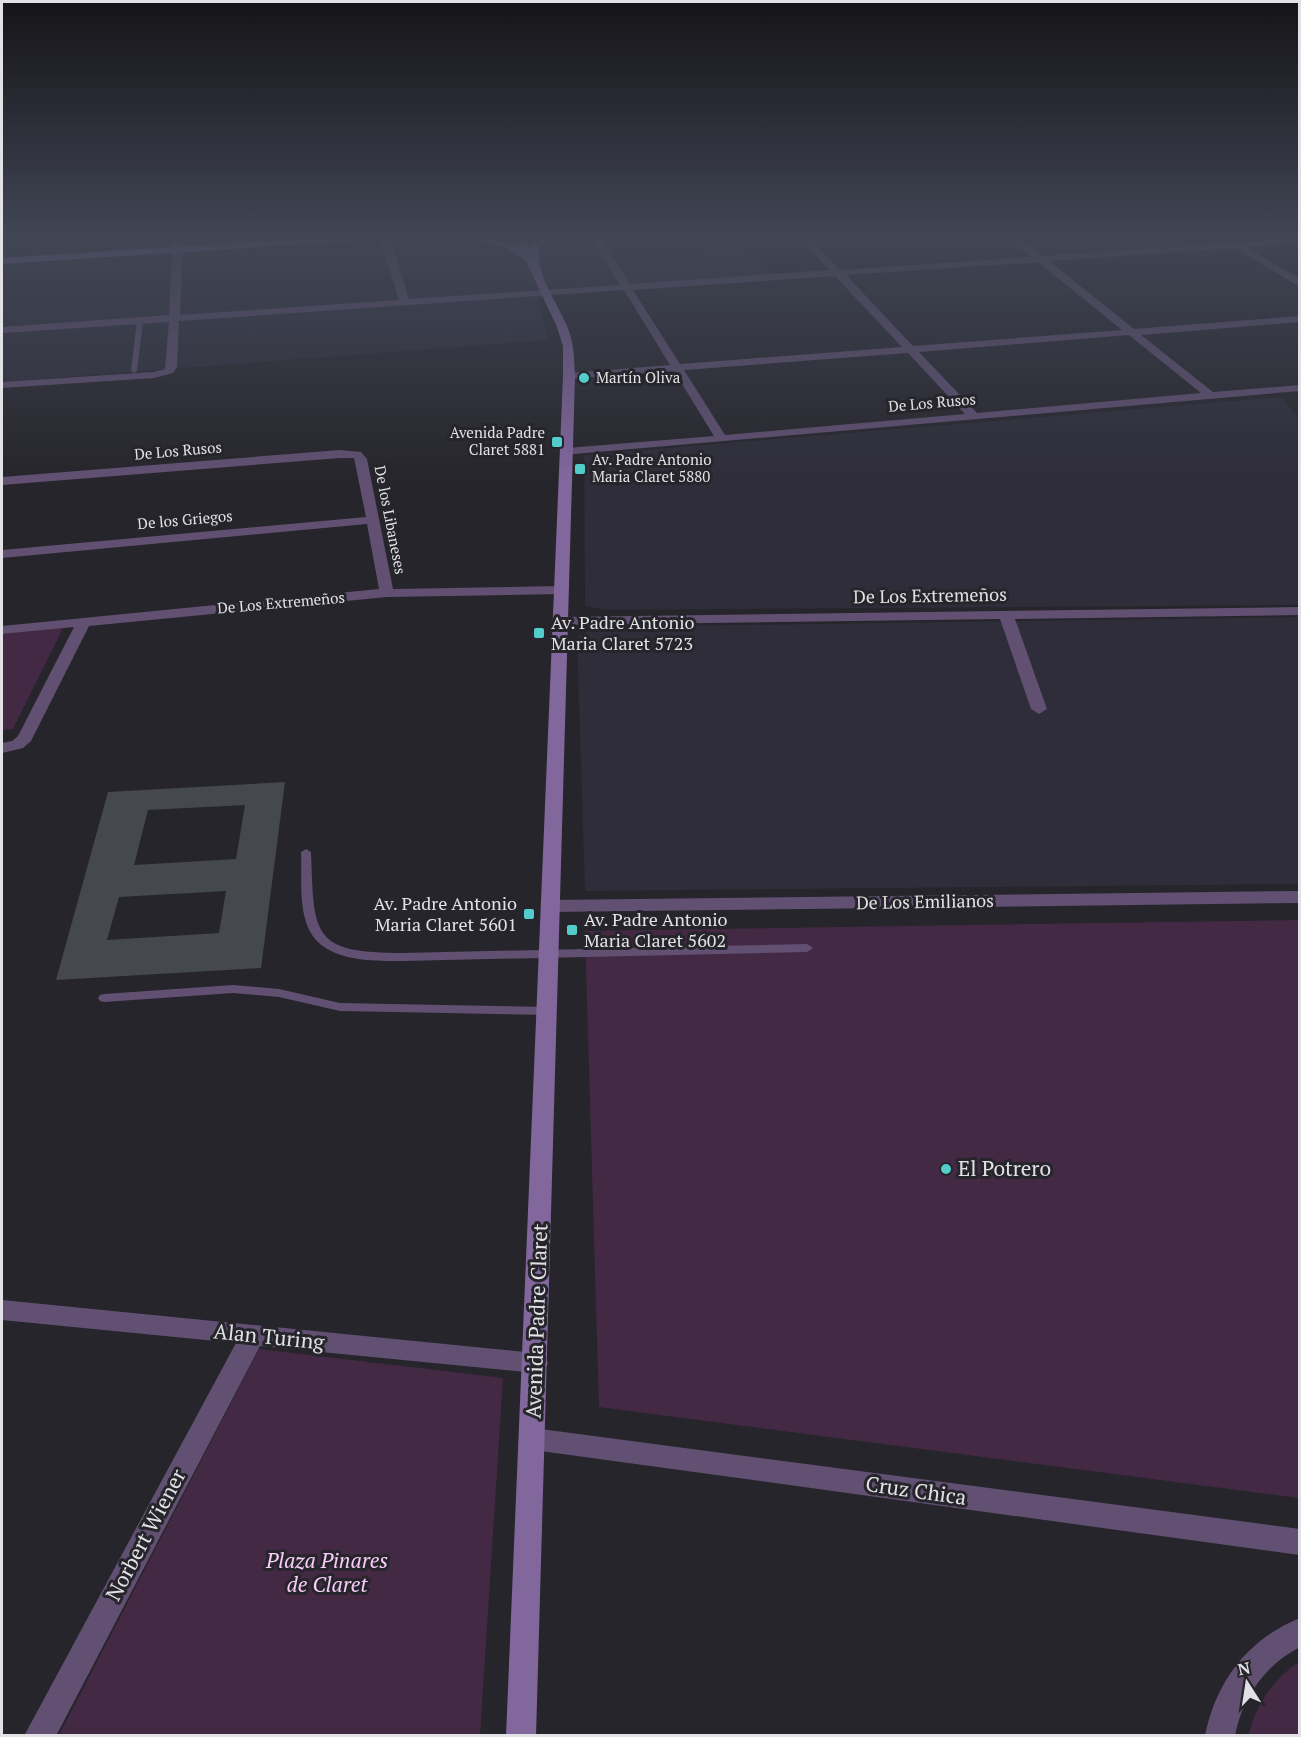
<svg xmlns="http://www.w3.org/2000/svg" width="1301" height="1737" viewBox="0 0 1301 1737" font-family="'PT Serif',serif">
  <rect width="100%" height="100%" fill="#26252b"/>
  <!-- built -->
  <g fill="#2e2d39">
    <polygon points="165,238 611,238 619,254 744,245 771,274 567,289 538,301 548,340 2,382 2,252 164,242"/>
    <polygon points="1281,397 1299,419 1299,605 605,610 585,606 584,455"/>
    <polygon points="1299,617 1299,884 585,891 577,637 595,627"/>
  </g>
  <!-- green -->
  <g fill="#442945">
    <polygon points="63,628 13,729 2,730 2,634"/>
    <polygon points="1299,920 1299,1498 599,1407 585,931"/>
    <polygon points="259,1349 503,1378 480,1735 59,1735"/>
    <path d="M 1299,1662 L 1299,1735 L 1249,1735 C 1254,1707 1275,1677 1299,1662 Z"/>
  </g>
  <!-- building -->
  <path fill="#46484f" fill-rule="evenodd" d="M 285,782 L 261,968 L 56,980 L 108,792 ZM 245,805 L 236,859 L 134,865 L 148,810 ZM 226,891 L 219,933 L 107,940 L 119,897 Z"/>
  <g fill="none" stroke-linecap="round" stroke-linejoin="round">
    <!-- lane -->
    <g fill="#615072" fill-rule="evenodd">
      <polygon points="140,319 143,321 137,371 134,373 131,371 137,321"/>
      <path d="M 306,849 L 311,852 C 314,935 311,953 403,953 L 807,944 L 813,948 L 807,952 L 403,961 C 369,961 318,962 306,922 C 299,900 302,875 301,852 Z"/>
      <polygon points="233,985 279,989 340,1003 548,1007 552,1008 554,1011 552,1014 548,1015 340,1011 279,997 233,993 104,1002 100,1001 98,998 100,995 104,994"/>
    </g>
    <!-- street -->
    <g fill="#615072" fill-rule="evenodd">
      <path d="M 173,238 L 183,238 L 180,315 L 399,300 L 380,238 L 390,238 L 409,299 L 620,285 L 591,238 L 601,238 L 630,284 L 830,270 L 800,238 L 810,238 L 840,270 L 1031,257 L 1009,238 L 1020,238 L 1042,256 L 1300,238 L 1300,244 L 1247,247 L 1300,279 L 1300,287 L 1235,248 L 1049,261 L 1134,329 L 1300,316 L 1300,322 L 1141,335 L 1213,392 L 1300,385 L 1300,391 L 563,455 L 561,452 L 567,448 L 714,436 L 674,371 L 569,379 L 563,376 L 569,373 L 670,365 L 624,290 L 179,321 L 177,367 L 173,373 L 154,378 L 2,388 L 2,382 L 154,372 L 165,369 L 169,322 L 2,333 L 2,327 L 169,315 ZM 1038,262 L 1122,330 L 913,346 L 846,275 ZM 835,276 L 902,347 L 680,364 L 633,290 ZM 1129,335 L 1201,393 L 977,413 L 919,352 ZM 908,353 L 965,414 L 725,435 L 684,370 Z"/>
      <polygon points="340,450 361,452 367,459 393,589 562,586 569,590 562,594 387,597 89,626 31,741 23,748 2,753 2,743 12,741 18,736 74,627 2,634 2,626 379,589 367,524 2,558 2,550 366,517 354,458 340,458 2,485 2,477"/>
      <polygon points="1300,607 1300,615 1015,619 1047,709 1039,714 1031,709 1000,619 561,625 554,621 561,617"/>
      <polygon points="1300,891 1300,903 550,912 543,910 541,906 543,902 550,900"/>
      <polygon points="2,1300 536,1353 545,1356 548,1363 545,1370 536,1373 260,1346 56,1736 24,1736 236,1343 2,1320"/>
      <polygon points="533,1428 1300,1529 1300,1555 533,1450 524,1447 520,1439 524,1431"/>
      <path d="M 1300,1618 L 1300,1647 C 1265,1665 1242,1698 1235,1736 L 1205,1736 C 1216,1681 1248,1639 1300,1618 Z"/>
    </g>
    <!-- secondary -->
    <path fill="#82679d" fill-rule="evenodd" d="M 468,238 L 492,238 L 520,247 L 515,238 L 525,238 L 529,248 L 540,238 L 551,238 L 539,249 C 537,277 556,300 567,326 C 574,342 574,358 575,376 L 536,1736 L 506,1736 L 563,376 L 563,346 L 557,327 L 526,261 L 506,248 Z"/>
    <!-- primary -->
    <polygon fill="#9b78be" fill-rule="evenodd" points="312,238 359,238 354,241 2,264 2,258"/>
  </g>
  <!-- sky -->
  <linearGradient id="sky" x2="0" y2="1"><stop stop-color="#151418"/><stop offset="0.49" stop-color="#414655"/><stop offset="1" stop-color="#414655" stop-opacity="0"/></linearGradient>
  <rect width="1301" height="481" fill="url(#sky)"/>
  <!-- markers -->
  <g fill="#52cdcc" stroke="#26252b" stroke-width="2">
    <circle cx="584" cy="378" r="6"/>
    <rect x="551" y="436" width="12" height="12" rx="3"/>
    <rect x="574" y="463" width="12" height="12" rx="3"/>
    <rect x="533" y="627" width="12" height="12" rx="3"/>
    <rect x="523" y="908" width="12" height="12" rx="3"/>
    <rect x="566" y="924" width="12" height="12" rx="3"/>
    <circle cx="946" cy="1169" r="6"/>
  </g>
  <g text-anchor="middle" stroke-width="6" stroke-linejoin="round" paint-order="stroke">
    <!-- far-poi labels -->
    <g font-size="15" fill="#e2e2e6" stroke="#26252b" text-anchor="start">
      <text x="596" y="383">Martín Oliva</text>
      <text x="545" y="438" text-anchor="end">Avenida Padre<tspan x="545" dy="17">Claret 5881</tspan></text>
      <text x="592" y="465">Av. Padre Antonio<tspan x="592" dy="17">Maria Claret 5880</tspan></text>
    </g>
    <!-- far-street labels -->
    <g font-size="15" fill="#e2e2e6" stroke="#26252b">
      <text transform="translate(932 403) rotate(-5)" y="5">De Los Rusos</text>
      <text transform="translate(178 451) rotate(-5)" y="5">De Los Rusos</text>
      <text transform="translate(185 520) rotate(-5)" y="5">De los Griegos</text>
      <text transform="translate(390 520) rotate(79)" y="5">De los Libaneses</text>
      <text transform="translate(281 603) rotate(-5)" y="5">De Los Extremeños</text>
    </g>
    <!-- street labels -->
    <g font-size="18" fill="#e2e2e6" stroke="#26252b">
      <text transform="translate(930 596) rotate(-1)" y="6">De Los Extremeños</text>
      <text transform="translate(925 902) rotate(-1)" y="6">De Los Emilianos</text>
    </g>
    <!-- poi labels -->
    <g font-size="18" fill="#e2e2e6" stroke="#26252b" text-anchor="start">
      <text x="551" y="629">Av. Padre Antonio<tspan x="551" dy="21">Maria Claret 5723</tspan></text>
      <text x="517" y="910" text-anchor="end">Av. Padre Antonio<tspan x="517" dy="21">Maria Claret 5601</tspan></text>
      <text x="584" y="926">Av. Padre Antonio<tspan x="584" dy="21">Maria Claret 5602</tspan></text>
    </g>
    <!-- near-poi labels -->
    <g font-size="21" fill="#e2e2e6" stroke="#26252b" text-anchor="start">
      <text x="958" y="1176">El Potrero</text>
    </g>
    <!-- near-street labels -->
    <g font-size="21" fill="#e2e2e6" stroke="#26252b">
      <text transform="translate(537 1321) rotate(-88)" y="7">Avenida Padre Claret</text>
      <text transform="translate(269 1337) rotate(6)" y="7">Alan Turing</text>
      <text transform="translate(916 1491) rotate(8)" y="7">Cruz Chica</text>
      <text transform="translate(146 1535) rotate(-62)" y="7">Norbert Wiener</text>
    </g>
    <!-- near-park labels -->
    <g font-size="21" font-style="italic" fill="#f9ccfb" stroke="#26252b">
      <text x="327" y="1568">Plaza Pinares<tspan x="327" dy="24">de Claret</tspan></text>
    </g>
  </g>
  <!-- border -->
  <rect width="1301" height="1737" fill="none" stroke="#e2e2e6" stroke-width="6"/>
  <!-- north arrow -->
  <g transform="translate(1247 1683) rotate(348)" stroke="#26252b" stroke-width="4.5" paint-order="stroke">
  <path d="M0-4.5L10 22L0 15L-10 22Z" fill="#e2e2e6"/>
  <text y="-9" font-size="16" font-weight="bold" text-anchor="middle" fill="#e2e2e6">N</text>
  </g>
</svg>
